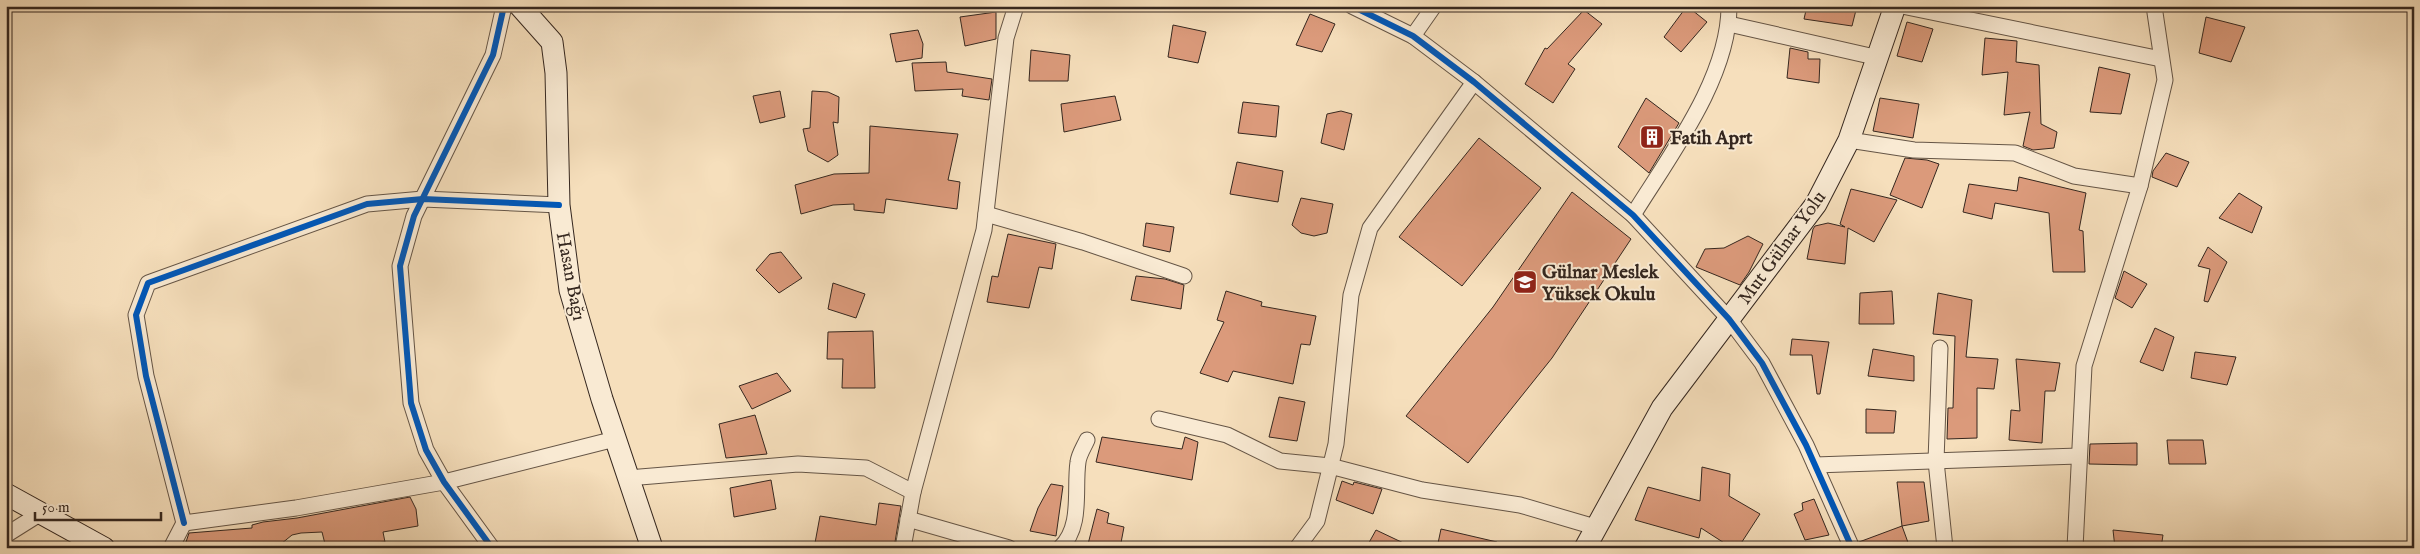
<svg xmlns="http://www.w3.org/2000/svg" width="2420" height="554" viewBox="0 0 2420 554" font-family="'IM FELL English',serif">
  <rect width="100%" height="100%" fill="#f6dfbc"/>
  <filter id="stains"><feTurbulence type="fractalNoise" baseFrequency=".004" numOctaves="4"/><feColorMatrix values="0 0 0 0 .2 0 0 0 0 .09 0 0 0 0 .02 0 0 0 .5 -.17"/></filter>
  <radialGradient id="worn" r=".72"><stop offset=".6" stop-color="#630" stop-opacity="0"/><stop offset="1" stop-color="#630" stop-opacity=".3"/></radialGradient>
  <!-- building -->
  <g fill="#db9a7b" stroke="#35271f">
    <polygon points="1687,6 1707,22 1681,52 1664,37"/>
    <polygon points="1807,6 1857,6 1852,26 1804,19"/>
    <polygon points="1584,10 1602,24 1568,64 1575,69 1553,103 1525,84 1545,48 1547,49"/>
    <polygon points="996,12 996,39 965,46 960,17"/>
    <polygon points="1310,14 1335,24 1322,52 1296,45"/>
    <polygon points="2206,17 2245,27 2231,62 2199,53"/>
    <polygon points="1907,22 1933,29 1922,62 1897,56"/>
    <polygon points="1173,25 1206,32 1198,63 1168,57"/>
    <polygon points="918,30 923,44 922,58 896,62 890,34"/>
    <polygon points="1985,38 2017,41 2016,62 2039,65 2041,124 2057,132 2054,148 2033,150 2023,146 2030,112 2004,115 2008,72 1982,75"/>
    <polygon points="1790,48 1808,52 1808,59 1820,59 1819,83 1787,78"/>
    <polygon points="1031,50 1070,55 1068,81 1029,81"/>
    <polygon points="946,62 947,72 992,79 989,100 962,96 963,89 915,91 912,63"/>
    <polygon points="2099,67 2130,74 2121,114 2090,112"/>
    <polygon points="780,91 785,117 760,123 753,96"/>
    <polygon points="812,91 828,92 839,97 838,123 833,122 838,155 828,162 808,151 803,129 810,128"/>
    <polygon points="1115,96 1121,120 1064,132 1061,104"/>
    <polygon points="1646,98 1679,123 1649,173 1618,147"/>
    <polygon points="1880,98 1919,104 1913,138 1873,131"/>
    <polygon points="1243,102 1279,106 1276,137 1238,133"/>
    <polygon points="1341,111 1352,114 1344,150 1321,143 1327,114"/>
    <polygon points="870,126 958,134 948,180 960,182 957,209 886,199 884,213 854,210 854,204 833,205 801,214 795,185 834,174 869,173"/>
    <polygon points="1479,138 1541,188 1462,286 1399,237"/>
    <polygon points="2166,153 2189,162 2177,187 2152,177 2153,171"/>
    <polygon points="1905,158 1927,160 1939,164 1922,208 1890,195"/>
    <polygon points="1237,162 1283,171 1278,202 1230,194"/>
    <polygon points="2019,177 2086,193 2079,230 2083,231 2085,272 2053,272 2049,213 1995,203 1992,219 1963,212 1969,184 2017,191"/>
    <polygon points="1851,189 1897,200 1874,242 1848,228 1845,264 1807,259 1813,229 1815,226 1828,223 1845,227 1840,224"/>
    <polygon points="1572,192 1631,239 1552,358 1468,463 1406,416 1493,307"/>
    <polygon points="2239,193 2262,207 2252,233 2219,218"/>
    <polygon points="1301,198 1333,204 1327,233 1314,236 1301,233 1292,225"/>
    <polygon points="1146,223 1174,227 1170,252 1143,246"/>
    <polygon points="1008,234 1056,244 1052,269 1039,267 1029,308 987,302 992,276 998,277"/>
    <polygon points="1748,236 1763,244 1749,272 1740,285 1696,267 1705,249 1724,248"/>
    <polygon points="2208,247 2227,262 2208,302 2204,301 2210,269 2198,266"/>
    <polygon points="781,252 802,278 779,293 756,270 770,254"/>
    <polygon points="2124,271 2147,284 2132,308 2115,298"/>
    <polygon points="1136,276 1165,279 1184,285 1181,309 1131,300"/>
    <polygon points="833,283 865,294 856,318 828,309"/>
    <polygon points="1226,291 1262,302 1261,306 1316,316 1310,345 1301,344 1293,384 1233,371 1228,382 1200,373 1224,322 1217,320"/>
    <polygon points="1892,291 1894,324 1859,324 1860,293"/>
    <polygon points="1938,293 1972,300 1966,357 1998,359 1994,389 1977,388 1977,438 1947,439 1948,408 1953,408 1955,336 1933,334"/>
    <polygon points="2155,328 2174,337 2163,371 2140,362"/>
    <polygon points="873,331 875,388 842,388 843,359 827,359 828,332"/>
    <polygon points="1792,339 1829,342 1820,394 1817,394 1812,355 1790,355"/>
    <polygon points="1873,349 1914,356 1914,381 1868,376"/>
    <polygon points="2195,352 2236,357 2227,385 2191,378"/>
    <polygon points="2016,359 2060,363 2055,391 2045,391 2042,443 2009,440 2011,410 2020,411"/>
    <polygon points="777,373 791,391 752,409 739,386"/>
    <polygon points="1279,397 1305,402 1297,441 1269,437"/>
    <polygon points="1866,409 1896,411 1894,433 1866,433"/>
    <polygon points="755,415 767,454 726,458 719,424"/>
    <polygon points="1102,437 1182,449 1185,437 1198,442 1192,480 1096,462"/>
    <polygon points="2167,440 2203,440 2206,464 2169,464"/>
    <polygon points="2137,443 2137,465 2089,464 2090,444"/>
    <polygon points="1702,467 1730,474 1729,496 1760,514 1738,548 1732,548 1701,528 1699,538 1635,520 1648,487 1700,501"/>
    <polygon points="771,480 776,509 734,517 730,488"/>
    <polygon points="1342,481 1353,485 1354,482 1382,489 1373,514 1336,500"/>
    <polygon points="1897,482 1924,482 1929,521 1902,526"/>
    <polygon points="1051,484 1063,486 1056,536 1030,531 1038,508"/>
    <polygon points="410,497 416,509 418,526 383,532 385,542 326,548 322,532 301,533 292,535 276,548 184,548 189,533 252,528 252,525 263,522 297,518"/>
    <polygon points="1814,499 1829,535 1805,540 1794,514 1803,510 1802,503"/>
    <polygon points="879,503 901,506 894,548 848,548 815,543 820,516 876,525"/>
    <polygon points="1097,509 1109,513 1107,523 1124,527 1120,548 1087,548"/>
    <polygon points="1902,526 1910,548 1861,548 1859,542"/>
    <polygon points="1441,529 1497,542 1497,548 1437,548"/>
    <polygon points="1376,530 1414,548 1366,548"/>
    <polygon points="2113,530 2163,535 2161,548 2115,548"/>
  </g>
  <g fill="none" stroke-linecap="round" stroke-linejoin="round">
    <defs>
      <g id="street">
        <polyline points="1352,6 1413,36 1474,82 1633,215 1729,319 1762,363 1806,445 1852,548"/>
        <polyline points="1902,6 2161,59"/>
        <polyline points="1729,24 1879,58"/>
        <polyline points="1413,36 1434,6"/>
        <polyline points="1849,140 1914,150 2015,153 2074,176 2140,186"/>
        <polyline points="986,214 1083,242 1184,276"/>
        <path d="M 1633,215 C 1670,155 1729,78 1729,6"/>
        <polyline points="1940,348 1936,461 1945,548"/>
        <polyline points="1159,419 1227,435 1280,461 1330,466 1422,490 1520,505 1595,527"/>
        <polyline points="1815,465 2079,456"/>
        <polyline points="628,478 798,464 866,468 913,492"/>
        <polyline points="908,519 1009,548"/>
        <polyline points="184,523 146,376 136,315 148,283 367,204 423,199 559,205"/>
        <polyline points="6,535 41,513"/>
        <polyline points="171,548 184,523 296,508 444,482 615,439"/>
        <polyline points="492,548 444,482 426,450 411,403 400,266 414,216 493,55 504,6"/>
        <polyline points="903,548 913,492 984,230 1006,38 1016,6"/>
        <path d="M 1060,548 C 1083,527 1074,489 1078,462 C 1079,454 1084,447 1087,440"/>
        <polyline points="1297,548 1317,521 1336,444 1351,295 1370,228 1474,82"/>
        <polyline points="2075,548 2084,366 2140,186 2165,80 2154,6"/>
      </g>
      <g id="secondary">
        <polyline points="520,6 552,42 556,73 559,205 570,290 602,399 652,548"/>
        <polyline points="6,494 104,548"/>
        <polyline points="1585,548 1662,408 1816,204 1849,140 1895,6"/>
      </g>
    </defs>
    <!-- street casing -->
    <use href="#street" stroke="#655546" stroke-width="17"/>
    <!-- secondary casing -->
    <use href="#secondary" stroke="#35271f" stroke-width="23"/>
    <!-- street -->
    <use href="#street" stroke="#f9ead3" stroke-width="15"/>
    <!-- secondary -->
    <use href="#secondary" stroke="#f9ead3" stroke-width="21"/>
    <defs>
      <g id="cycleway">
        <polyline points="1352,6 1413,36 1474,82 1633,215 1729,319 1762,363 1806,445 1852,548"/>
        <polyline points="184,523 146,376 136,315 148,283 367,204 423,199 559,205"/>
        <polyline points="492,548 444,482 426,450 411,403 400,266 414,216 493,55 504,6"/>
      </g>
    </defs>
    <!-- cycleway casing -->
    <use href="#cycleway" stroke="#f9ead3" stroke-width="9"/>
    <!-- cycleway -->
    <use href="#cycleway" stroke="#0057b8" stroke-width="6"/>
  </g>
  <!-- icons -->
  <defs>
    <symbol id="building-square" viewBox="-11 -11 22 22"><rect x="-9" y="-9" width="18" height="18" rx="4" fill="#8f2418" stroke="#f9ead3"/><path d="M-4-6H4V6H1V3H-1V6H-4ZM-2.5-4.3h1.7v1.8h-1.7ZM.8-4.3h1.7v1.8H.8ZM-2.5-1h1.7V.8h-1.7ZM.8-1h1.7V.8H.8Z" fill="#fff"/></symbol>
    <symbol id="university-square" viewBox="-11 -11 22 22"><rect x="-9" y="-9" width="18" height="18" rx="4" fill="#8f2418" stroke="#f9ead3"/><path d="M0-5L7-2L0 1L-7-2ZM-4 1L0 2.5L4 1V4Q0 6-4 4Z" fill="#fff"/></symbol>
  </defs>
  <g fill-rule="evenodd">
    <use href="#building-square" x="1638" y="123" width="28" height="28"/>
    <use href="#university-square" x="1511" y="268" width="28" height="28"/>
  </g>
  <g text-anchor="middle" stroke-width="4" stroke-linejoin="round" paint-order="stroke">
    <!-- poi labels -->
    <g font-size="19" font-weight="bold" fill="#35271f" stroke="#f9ead3" text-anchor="start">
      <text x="1670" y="144">Fatih Aprt</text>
      <text x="1542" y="278">Gülnar Meslek<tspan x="1542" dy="22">Yüksek Okulu</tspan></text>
    </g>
    <!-- street labels -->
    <g font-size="19" fill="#35271f" stroke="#f9ead3">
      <text transform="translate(1781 247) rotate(-54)" y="7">Mut Gülnar Yolu</text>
      <text transform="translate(572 276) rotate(79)" y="7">Hasan Bağı</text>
    </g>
  </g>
  <!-- margin -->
  <rect width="2420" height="554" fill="none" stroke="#f6dfbc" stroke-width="25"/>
  <rect x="8" y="8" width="2405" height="539" fill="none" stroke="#35271f" stroke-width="2.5"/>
  <rect x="12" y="12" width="2395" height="529" fill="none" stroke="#35271f"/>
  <!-- scale -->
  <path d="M35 512v8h126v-8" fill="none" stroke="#35271f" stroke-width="2.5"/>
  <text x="42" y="512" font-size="15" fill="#35271f" stroke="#f9ead3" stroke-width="4" paint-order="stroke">50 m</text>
  <rect width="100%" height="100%" filter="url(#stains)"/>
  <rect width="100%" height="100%" fill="url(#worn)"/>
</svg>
